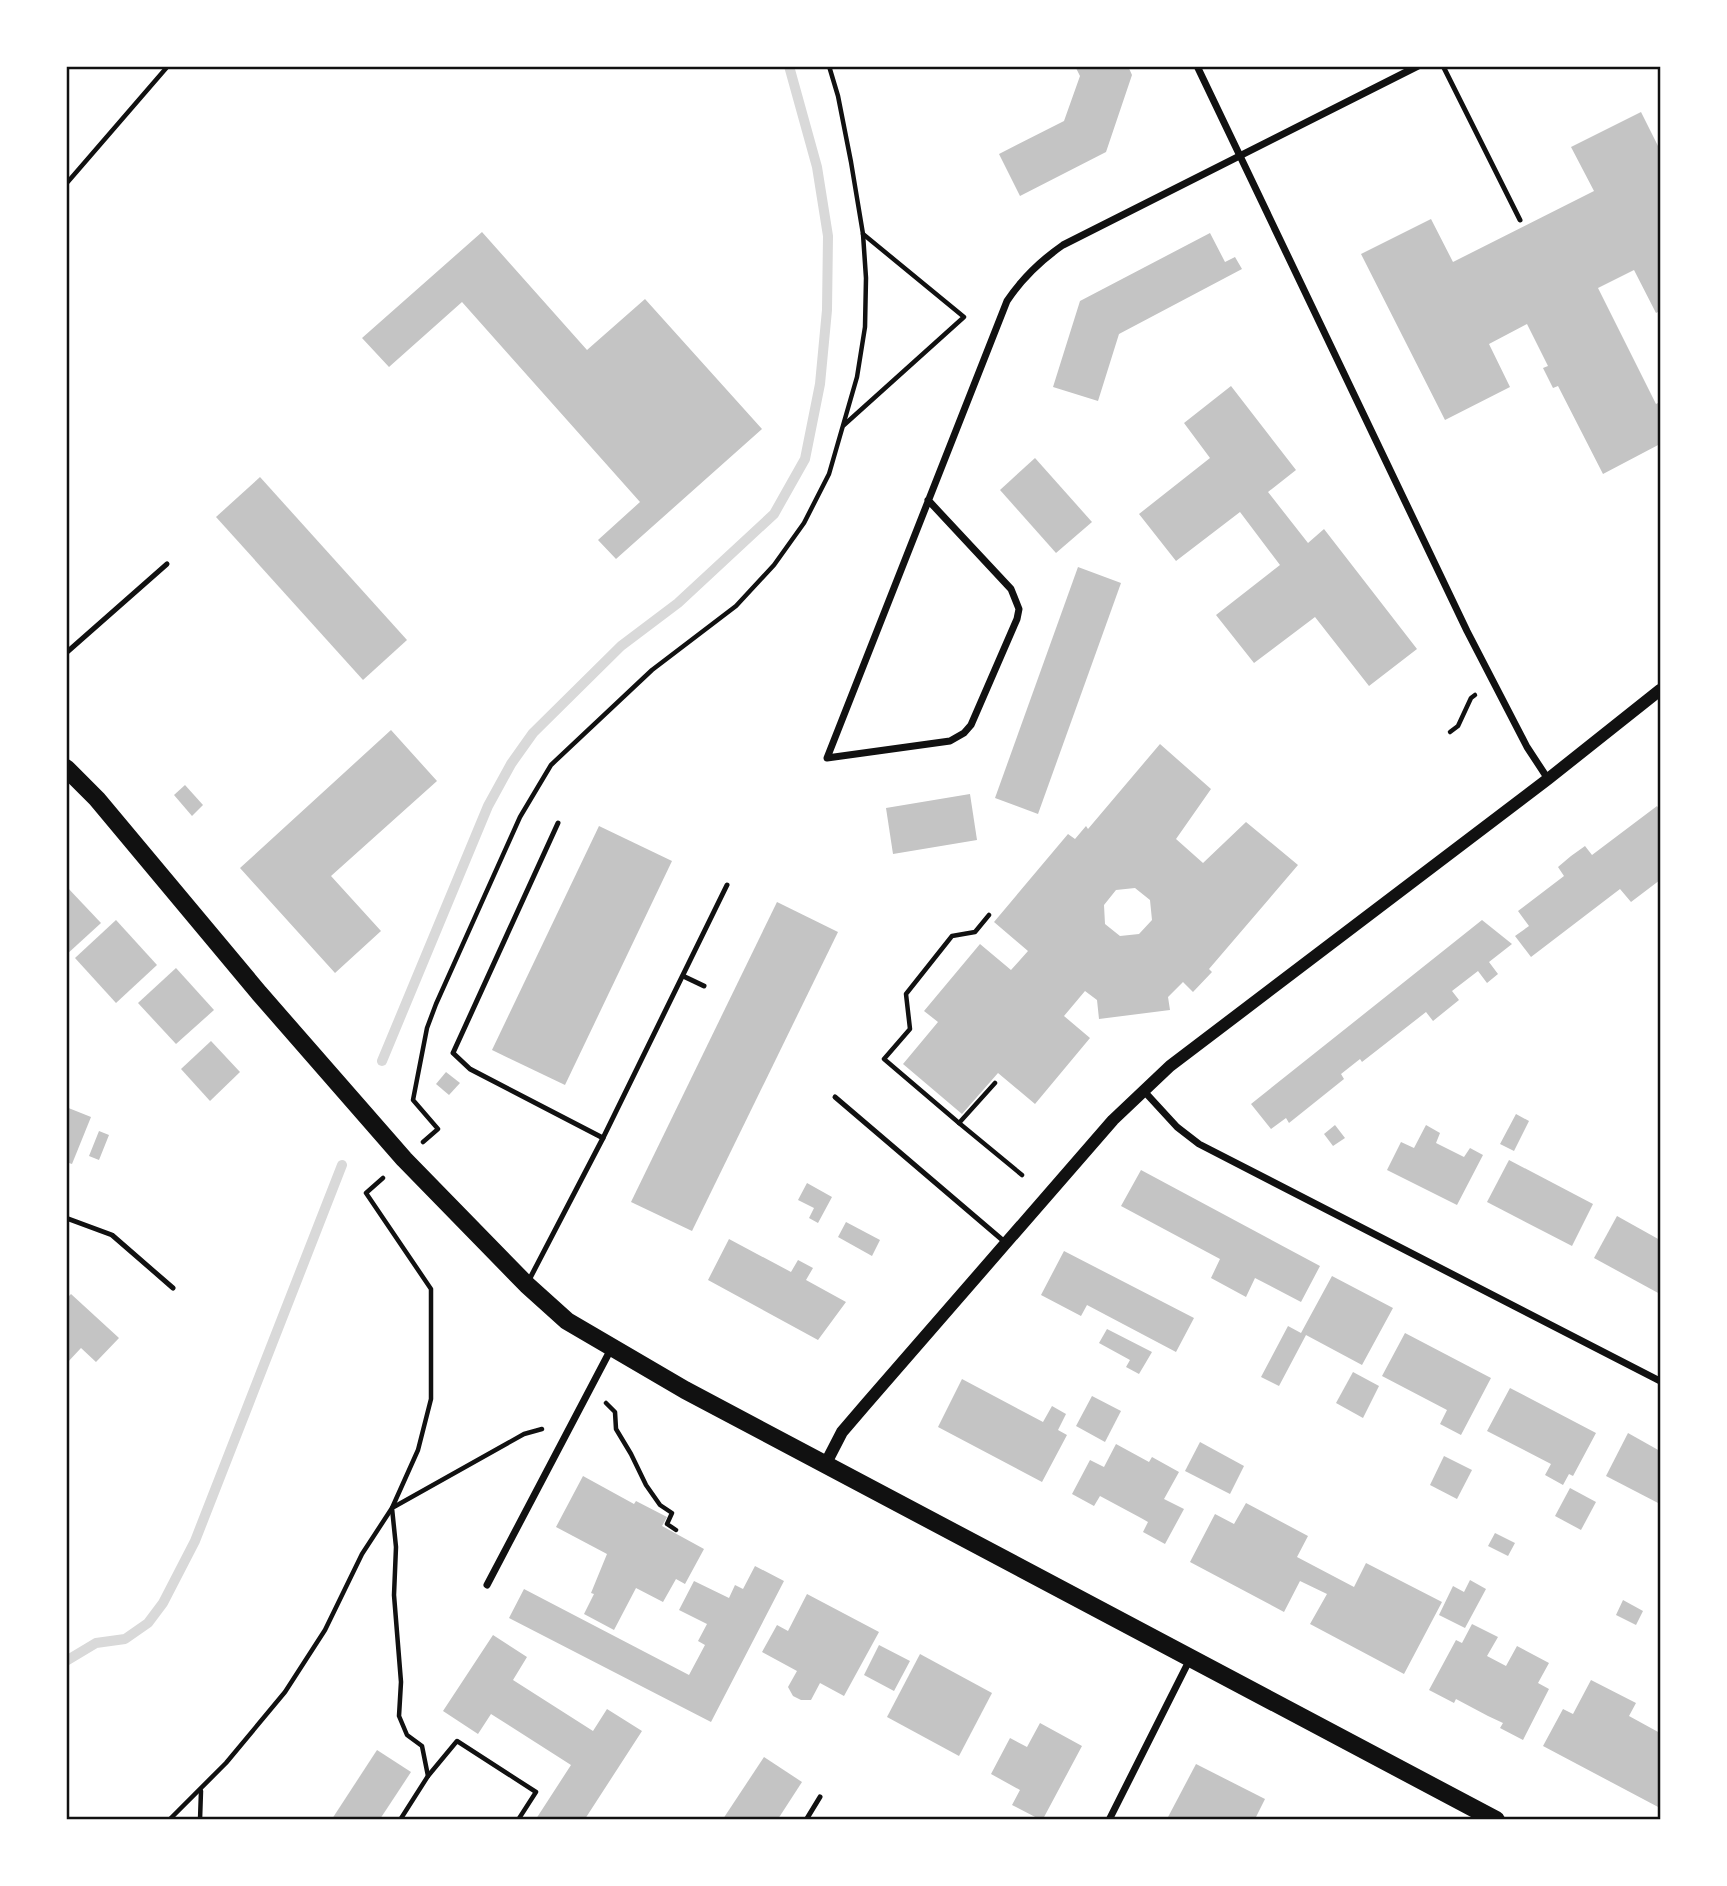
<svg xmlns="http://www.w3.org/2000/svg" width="1727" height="1886" viewBox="0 0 1727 1886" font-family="Georgia,serif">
  <rect width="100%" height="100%" fill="#fff"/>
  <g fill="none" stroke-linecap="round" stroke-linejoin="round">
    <!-- stream -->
    <g stroke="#d9d9d9" stroke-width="10">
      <polyline points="382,1061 488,806 511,764 533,733 621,646 678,603 774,514 805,459 820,384 827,310 828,236 817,167 789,66"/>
      <polyline points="66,1661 96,1643 125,1639 148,1623 163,1603 195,1541 342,1165"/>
    </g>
  </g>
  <!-- building -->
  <g fill="#c4c4c4" fill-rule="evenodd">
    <polygon points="1075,66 1128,66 1132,75 1106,152 1020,196 999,154 1064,121 1080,76"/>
    <polygon points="1641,112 1660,150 1660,311 1656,313 1634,270 1598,288 1656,404 1660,402 1660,444 1603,474 1558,386 1553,388 1543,368 1548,366 1527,324 1489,344 1510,387 1445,420 1361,254 1431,219 1453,262 1594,191 1571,147"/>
    <polygon points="482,232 587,350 645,299 762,429 616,559 598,540 640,502 462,302 389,367 362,338"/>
    <polygon points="1210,233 1225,262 1235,257 1242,269 1119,334 1098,401 1053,387 1080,301"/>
    <polygon points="1231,386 1296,470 1268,492 1308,543 1324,529 1417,649 1369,686 1315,617 1254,663 1216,615 1280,565 1240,512 1176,561 1139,514 1210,458 1184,423"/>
    <polygon points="1035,458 1092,522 1056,553 1000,490"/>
    <polygon points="260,477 407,640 363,680 216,517"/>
    <polygon points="1078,567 1121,583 1038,814 995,798"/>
    <polygon points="391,730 437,781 331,876 381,931 335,973 240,868"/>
    <path d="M 1160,744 L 1211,789 L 1176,839 L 1203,863 L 1246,822 L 1298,865 L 1209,969 L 1212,972 L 1193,992 L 1183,982 L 1168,997 L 1170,1010 L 1099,1019 L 1097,1000 L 1085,991 L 1064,1016 L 1090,1038 L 1035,1104 L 998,1073 L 962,1114 L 903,1064 L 938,1022 L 924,1011 L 980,944 L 1011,970 L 1028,951 L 994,922 L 1068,834 L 1075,839 L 1086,826 L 1088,829 ZM 1135,888 L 1150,900 L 1152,920 L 1139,934 L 1120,936 L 1105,924 L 1104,905 L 1116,890 Z"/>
    <polygon points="185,785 203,805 192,816 174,795"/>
    <polygon points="970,794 977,840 893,854 886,808"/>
    <polygon points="1657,806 1660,811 1660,880 1631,902 1620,889 1531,957 1515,936 1529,926 1518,911 1564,876 1558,867 1571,856 1585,846 1592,855"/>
    <polygon points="599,826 672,861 565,1085 492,1050"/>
    <polygon points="66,886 101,923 66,955"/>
    <polygon points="777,902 838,932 692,1231 631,1202"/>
    <polygon points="116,920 157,965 116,1003 75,958"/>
    <polygon points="1482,920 1512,944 1489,962 1498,974 1487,983 1478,971 1452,991 1459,1000 1433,1021 1426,1012 1362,1062 1360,1059 1341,1074 1344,1079 1289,1123 1286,1118 1271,1129 1251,1104"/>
    <polygon points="176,968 214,1010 176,1044 138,1003"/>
    <polygon points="211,1041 240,1072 210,1101 181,1069"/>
    <polygon points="446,1072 460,1083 449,1095 436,1084"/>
    <polygon points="66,1107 91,1117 72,1164 66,1162"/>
    <polygon points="1516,1114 1529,1121 1514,1151 1500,1144"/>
    <polygon points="1335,1125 1345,1138 1333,1146 1324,1134"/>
    <polygon points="1426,1125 1440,1133 1436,1143 1464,1157 1470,1148 1483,1155 1457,1205 1387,1170 1401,1142 1414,1148"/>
    <polygon points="99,1131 109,1135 99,1160 89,1156"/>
    <polygon points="1509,1160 1593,1204 1572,1246 1487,1202"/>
    <polygon points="1141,1170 1320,1266 1301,1302 1255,1278 1246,1297 1211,1278 1220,1259 1121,1206"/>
    <polygon points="807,1183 832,1197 818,1223 809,1218 814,1208 798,1200"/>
    <polygon points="1617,1216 1660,1240 1660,1294 1594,1258"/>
    <polygon points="846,1222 880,1240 872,1256 838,1237"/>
    <polygon points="729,1239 791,1272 798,1260 813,1268 806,1280 846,1302 818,1340 708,1280"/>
    <polygon points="1064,1251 1194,1318 1176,1352 1087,1305 1081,1316 1041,1295"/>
    <polygon points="1332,1276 1393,1308 1362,1365 1306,1335 1279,1386 1261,1377 1288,1326 1301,1333"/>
    <polygon points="71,1294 119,1338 96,1362 81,1348 66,1364 66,1299"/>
    <polygon points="1107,1329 1152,1352 1139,1374 1126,1367 1130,1360 1099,1343"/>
    <polygon points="1405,1333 1491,1378 1461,1435 1440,1424 1447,1410 1382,1376"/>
    <polygon points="1353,1372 1379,1386 1363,1418 1336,1403"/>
    <polygon points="962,1379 1043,1422 1052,1406 1066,1414 1058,1430 1067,1435 1042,1482 938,1427"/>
    <polygon points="1510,1388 1596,1433 1573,1476 1569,1474 1563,1485 1545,1475 1551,1464 1487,1431"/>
    <polygon points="1092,1396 1121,1411 1105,1442 1076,1426"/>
    <polygon points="1628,1433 1660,1451 1660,1504 1606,1476"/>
    <polygon points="1200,1442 1244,1466 1230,1494 1185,1471"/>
    <polygon points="1116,1444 1149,1462 1152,1457 1179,1472 1164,1499 1184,1509 1165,1544 1143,1532 1148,1522 1141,1518 1100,1496 1094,1506 1072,1494 1090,1460 1104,1467"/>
    <polygon points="1444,1456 1472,1470 1457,1499 1430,1485"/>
    <polygon points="583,1476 634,1504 636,1501 667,1517 662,1526 704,1549 685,1584 676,1579 663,1602 636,1588 614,1630 584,1614 594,1594 591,1593 607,1554 556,1527"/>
    <polygon points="1570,1488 1596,1502 1581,1530 1555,1516"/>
    <polygon points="1246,1503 1308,1536 1297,1557 1354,1587 1366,1563 1442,1602 1404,1674 1310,1624 1327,1594 1300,1581 1284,1612 1190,1562 1215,1514 1234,1524"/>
    <polygon points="1495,1533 1515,1543 1508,1556 1488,1546"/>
    <polygon points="755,1566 784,1581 711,1722 509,1618 524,1589 689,1675 705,1645 698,1641 707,1624 679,1610 694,1581 729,1598 735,1585 743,1589"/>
    <polygon points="1470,1580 1486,1589 1465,1628 1439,1615 1453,1586 1464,1592"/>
    <polygon points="807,1594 879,1632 844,1696 820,1683 811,1700 801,1700 793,1696 788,1687 797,1671 762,1652 777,1625 788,1631"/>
    <polygon points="1623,1600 1643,1611 1636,1625 1616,1615"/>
    <polygon points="1472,1624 1498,1637 1487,1656 1506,1666 1517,1646 1549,1663 1538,1683 1549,1689 1523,1740 1500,1728 1503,1723 1488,1716 1456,1699 1454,1703 1429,1690 1456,1640 1462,1643"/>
    <polygon points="493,1635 527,1657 513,1680 593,1731 607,1709 642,1731 585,1819 536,1819 571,1765 491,1714 478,1734 443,1711"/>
    <polygon points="879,1645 910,1661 894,1691 864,1675"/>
    <polygon points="920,1654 992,1693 959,1756 887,1717"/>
    <polygon points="1591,1680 1636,1703 1629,1716 1660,1733 1660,1808 1543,1746 1563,1709 1573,1714"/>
    <polygon points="1040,1723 1082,1746 1043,1819 1039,1819 1012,1805 1020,1790 991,1774 1010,1738 1027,1747"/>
    <polygon points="377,1750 411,1772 388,1807 380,1819 332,1819"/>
    <polygon points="764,1757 802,1782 778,1819 723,1819"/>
    <polygon points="1196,1764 1265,1799 1255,1819 1167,1819"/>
  </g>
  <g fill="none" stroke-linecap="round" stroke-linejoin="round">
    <!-- path -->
    <g stroke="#111" stroke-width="4.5">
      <polyline points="66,184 168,66"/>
      <polyline points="844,425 964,317 863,234"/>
      <polyline points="1450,732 1458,726 1471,698 1475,695"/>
      <polyline points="995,1083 959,1123 1022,1175"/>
      <polyline points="959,1123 884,1059 910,1029 906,994 952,936 975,932 989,915"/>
      <polyline points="423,1142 438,1129 413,1100 427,1028 436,1004 520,817 551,765 652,670 736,606 774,565 804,523 829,474 857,377 865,327 866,278 863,234 851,162 838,96 829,66"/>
      <polyline points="606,1403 615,1412 616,1429 631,1454 646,1485 660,1505 672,1513 667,1524 676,1530"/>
      <polyline points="428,1776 457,1741 536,1792 518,1820"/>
      <polyline points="169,1820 226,1763 285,1692 325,1630 362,1554 392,1508 418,1450 431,1399 431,1289 366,1193 383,1178"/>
      <polyline points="200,1820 201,1791"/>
      <polyline points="400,1820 428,1776 422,1746 407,1735 399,1716 401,1682 394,1595 396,1547 392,1508 524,1434 542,1429"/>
    </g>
    <!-- service -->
    <g stroke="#111" stroke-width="5">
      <polyline points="1443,66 1520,220"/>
      <polyline points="66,653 167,564"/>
      <polyline points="558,823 453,1053 470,1069 603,1138"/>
      <polyline points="683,976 704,986"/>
      <polyline points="835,1097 1006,1243"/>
      <polyline points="66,1218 112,1235 173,1288"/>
      <polyline points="528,1282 603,1138 727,885"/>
      <polyline points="806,1820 820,1797"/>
    </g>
    <!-- minor -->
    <g stroke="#111" stroke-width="7">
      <polyline points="1197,66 1467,631 1527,747 1548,779"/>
      <path d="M 928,500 L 1011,589 L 1019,609 L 1017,619 L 971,725 L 964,733 L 950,741 L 827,758 L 1007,301 C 1023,277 1040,261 1063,245 L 1418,66"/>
      <polyline points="1143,1090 1177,1127 1199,1144 1660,1381"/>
      <polyline points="487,1585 611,1349"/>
      <polyline points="1109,1820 1190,1659"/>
    </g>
    <!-- tertiary -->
    <polyline stroke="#111" stroke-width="12" points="825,1465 842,1432 866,1404 1113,1120 1170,1066 1548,779 1660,690"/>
    <!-- primary -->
    <polyline stroke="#111" stroke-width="18" points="66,768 97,799 259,993 404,1159 527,1285 567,1321 685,1390 1496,1820"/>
  </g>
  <!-- border -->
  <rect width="1727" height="1886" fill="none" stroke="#ffffff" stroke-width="136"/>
  <rect x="68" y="68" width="1591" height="1750" fill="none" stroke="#111" stroke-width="2.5"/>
</svg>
